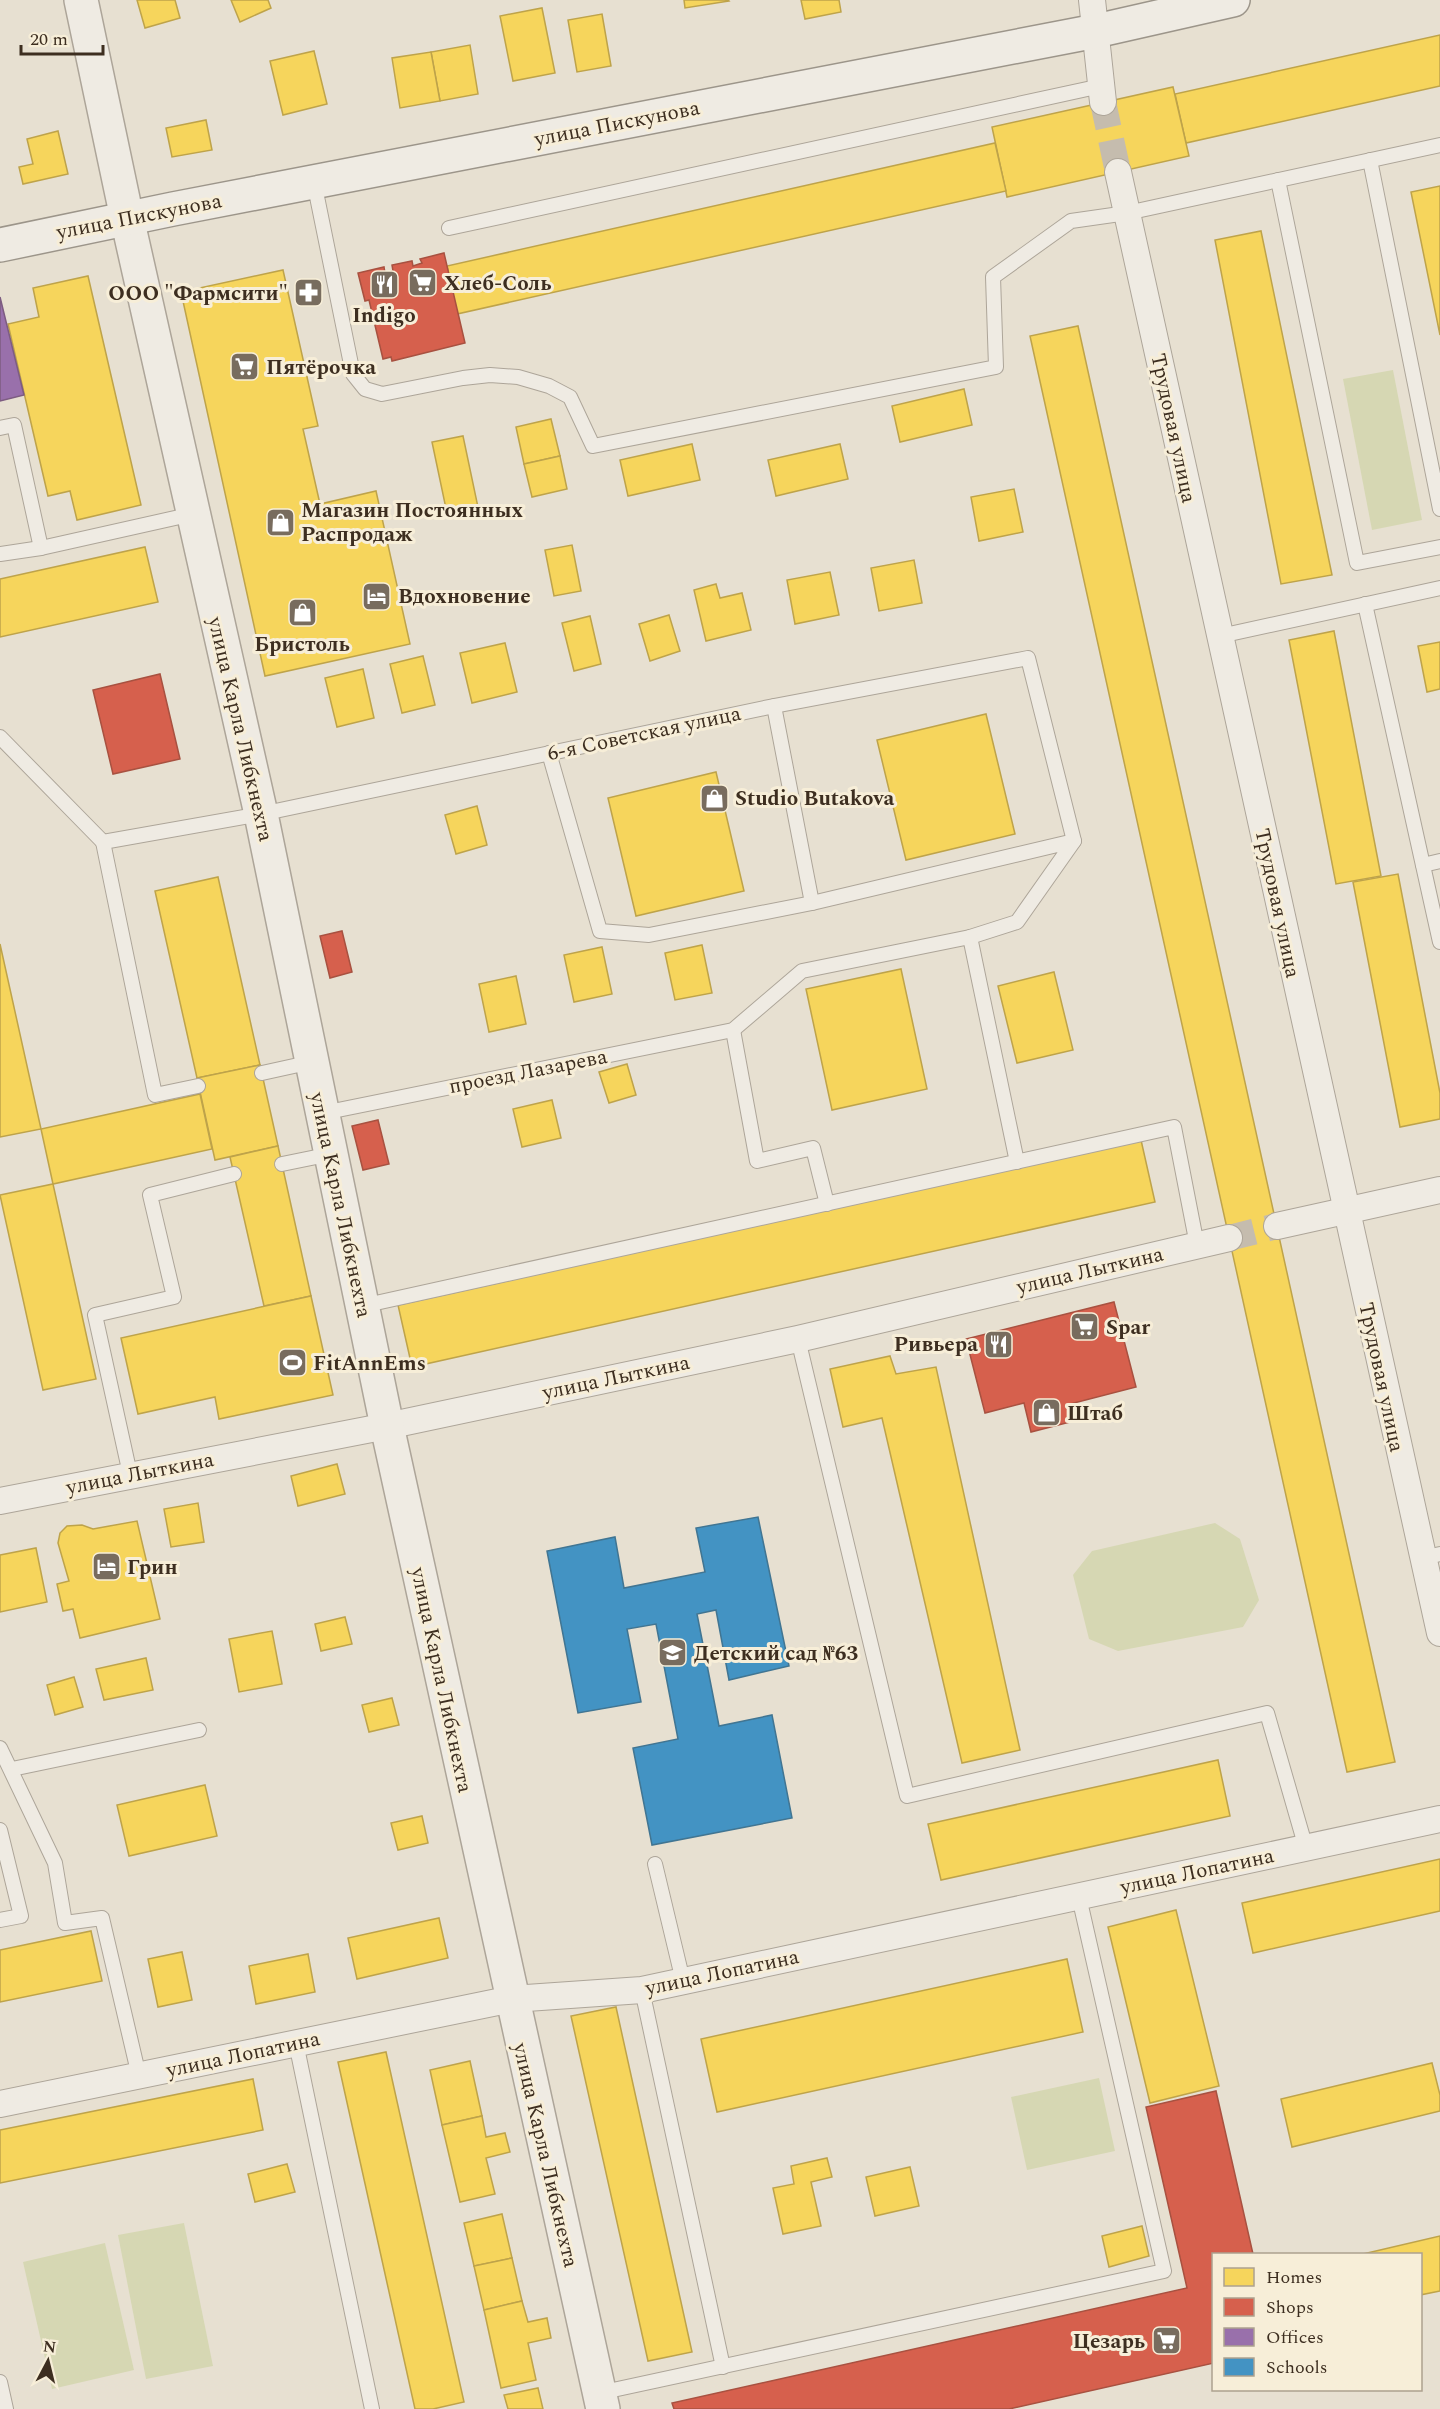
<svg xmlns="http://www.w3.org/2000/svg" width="1440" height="2409" viewBox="0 0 1440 2409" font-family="Spectral,serif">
  <rect width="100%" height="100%" fill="#e7e0d1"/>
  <!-- green -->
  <g fill="#d6d7b3">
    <polygon points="1393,370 1422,520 1372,530 1343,379"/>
    <polygon points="1215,1523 1240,1539 1259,1600 1243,1627 1118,1651 1089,1639 1073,1575 1092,1551"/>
    <polygon points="1099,2078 1115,2151 1027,2170 1011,2097"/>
    <polygon points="184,2223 213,2366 146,2379 118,2235"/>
    <polygon points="105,2243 134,2370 52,2389 23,2262"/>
  </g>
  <!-- homes -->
  <g fill="#f6d55c" stroke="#bea34a" stroke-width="1.5">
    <polygon points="137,0 175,0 180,18 145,28"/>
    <polygon points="231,0 268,0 271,8 240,22"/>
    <polygon points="684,0 728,0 729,1 685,8"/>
    <polygon points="801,0 839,0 841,12 805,19"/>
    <polygon points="542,8 555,73 513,81 500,16"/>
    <polygon points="602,14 611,66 577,72 568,20"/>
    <polygon points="1440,35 1440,86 1186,143 1175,94"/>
    <polygon points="470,45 478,94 440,101 431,52"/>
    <polygon points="314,51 327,104 283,115 270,61"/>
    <polygon points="431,52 440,101 400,108 392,58"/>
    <polygon points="1173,87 1189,156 1007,197 992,127"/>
    <polygon points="206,120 212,150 172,157 166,128"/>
    <polygon points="58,131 68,174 23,184 19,167 33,164 27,139"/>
    <polygon points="995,143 1006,191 457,314 447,266"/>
    <polygon points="1440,186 1440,335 1411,192"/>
    <polygon points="1261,231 1332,575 1281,584 1215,240"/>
    <polygon points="283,270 318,426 303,429 320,504 376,491 410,644 265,676 181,292"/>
    <polygon points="88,276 141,505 77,520 70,491 48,496 8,324 39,317 33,288"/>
    <polygon points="1078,326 1395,1762 1347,1772 1030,336"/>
    <polygon points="964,389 972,425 900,442 892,406"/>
    <polygon points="551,419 560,456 524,464 516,427"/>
    <polygon points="463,436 479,512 448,518 432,442"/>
    <polygon points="692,444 700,480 628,496 620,460"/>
    <polygon points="840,444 848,479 776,496 768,460"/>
    <polygon points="560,456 567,489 532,497 524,464"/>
    <polygon points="1014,489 1023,532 979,541 971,497"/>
    <polygon points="572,545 581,591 554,596 545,550"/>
    <polygon points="145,547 158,602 0,637 0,579"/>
    <polygon points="914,560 922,603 879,611 871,568"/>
    <polygon points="830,572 839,615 795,624 787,580"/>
    <polygon points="716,584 720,598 742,593 751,630 706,641 694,590"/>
    <polygon points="669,615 680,651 650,661 639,624"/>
    <polygon points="590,616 601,664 574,671 562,623"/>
    <polygon points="1334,631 1381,876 1336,884 1289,640"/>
    <polygon points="1440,642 1440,689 1427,692 1418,646"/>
    <polygon points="505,643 517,692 472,703 460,653"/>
    <polygon points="423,656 435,705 402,713 390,664"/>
    <polygon points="363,669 374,718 337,727 325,678"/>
    <polygon points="986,714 1015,834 906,860 877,740"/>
    <polygon points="716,772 744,891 636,916 608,798"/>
    <polygon points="477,806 487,845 456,854 445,815"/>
    <polygon points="1398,874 1440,1093 1440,1119 1400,1127 1353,882"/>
    <polygon points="218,877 260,1065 197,1078 155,891"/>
    <polygon points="0,944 41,1129 0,1137"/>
    <polygon points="702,945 712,993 675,1000 665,953"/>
    <polygon points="602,947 612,994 574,1002 564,955"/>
    <polygon points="901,969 927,1089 832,1110 806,989"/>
    <polygon points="1054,972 1073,1050 1017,1063 998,986"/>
    <polygon points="516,976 526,1024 489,1032 479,984"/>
    <polygon points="627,1064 636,1095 609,1103 599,1072"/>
    <polygon points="260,1065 278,1146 215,1160 197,1078"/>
    <polygon points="200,1094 212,1149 53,1184 41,1129"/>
    <polygon points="552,1100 561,1138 522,1147 513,1109"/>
    <polygon points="1141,1140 1155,1202 412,1367 398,1305"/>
    <polygon points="278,1146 311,1296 264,1306 230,1157"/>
    <polygon points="53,1184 96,1379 43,1390 0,1195"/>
    <polygon points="311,1296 333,1395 219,1419 215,1397 138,1414 121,1338"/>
    <polygon points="890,1356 896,1374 936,1367 1020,1750 962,1763 882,1418 843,1427 830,1369"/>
    <polygon points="337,1464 345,1494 298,1506 291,1476"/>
    <polygon points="198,1503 204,1542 171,1547 164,1509"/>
    <polygon points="137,1521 160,1619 80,1638 73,1609 63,1611 57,1584 69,1581 58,1543 60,1533 67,1526 82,1525 93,1529"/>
    <polygon points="36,1548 47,1602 0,1612 0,1555"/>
    <polygon points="345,1617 352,1644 321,1651 315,1624"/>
    <polygon points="272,1631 282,1684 239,1692 229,1639"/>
    <polygon points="146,1658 153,1690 104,1700 96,1669"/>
    <polygon points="74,1677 83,1707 55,1715 47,1685"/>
    <polygon points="392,1698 399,1725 369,1732 362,1705"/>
    <polygon points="1218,1760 1230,1816 941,1880 928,1824"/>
    <polygon points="205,1785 217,1836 129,1856 117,1805"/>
    <polygon points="422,1816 428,1843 398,1850 391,1823"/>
    <polygon points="1440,1859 1440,1911 1253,1953 1242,1903"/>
    <polygon points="1176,1910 1219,2086 1150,2103 1108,1927"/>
    <polygon points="439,1918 448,1958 357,1979 348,1938"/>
    <polygon points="91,1931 102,1981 0,2002 0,1950"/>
    <polygon points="182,1952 192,2000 158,2007 148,1959"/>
    <polygon points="308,1954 315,1992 256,2004 249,1966"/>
    <polygon points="1067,1959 1083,2032 717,2112 701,2039"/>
    <polygon points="616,2007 692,2352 648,2361 571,2016"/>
    <polygon points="386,2052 464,2402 433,2409 415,2409 338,2062"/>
    <polygon points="470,2061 482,2116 442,2125 430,2070"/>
    <polygon points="1432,2063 1440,2095 1440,2111 1292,2147 1281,2099"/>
    <polygon points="253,2079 263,2130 0,2183 0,2130"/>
    <polygon points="482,2116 486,2137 505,2133 510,2152 486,2158 495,2194 460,2202 442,2125"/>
    <polygon points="827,2158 832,2177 811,2182 821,2226 783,2234 773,2188 794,2184 791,2166"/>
    <polygon points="287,2164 295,2192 255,2202 248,2174"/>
    <polygon points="910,2167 919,2206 875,2216 866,2177"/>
    <polygon points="502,2214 512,2258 474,2266 464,2223"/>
    <polygon points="1142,2226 1149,2256 1109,2267 1102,2236"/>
    <polygon points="1440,2236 1440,2291 1420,2295 1420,2254 1363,2254"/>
    <polygon points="512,2258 522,2301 484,2310 474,2266"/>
    <polygon points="522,2301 528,2322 547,2318 551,2338 528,2343 536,2380 501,2388 484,2310"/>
    <polygon points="538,2388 543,2409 508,2409 504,2395"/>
  </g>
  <!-- shops -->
  <g fill="#d6604d" stroke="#a85140" stroke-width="1.5">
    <polygon points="444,253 465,343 392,361 391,357 383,359 369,300 365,301 358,273 384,267 385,273 393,271 392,265 412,261 413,266 422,263 420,259"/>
    <polygon points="160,674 180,759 113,774 93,690"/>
    <polygon points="342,931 352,972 330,978 320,936"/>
    <polygon points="378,1120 389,1164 363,1170 352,1126"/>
    <polygon points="1114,1302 1136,1387 1070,1404 1074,1421 1031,1432 1024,1403 985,1413 966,1339"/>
    <polygon points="1216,2091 1253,2254 1214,2254 1214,2363 1009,2409 674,2409 672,2403 1187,2288 1146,2107"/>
  </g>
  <!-- offices -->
  <polygon fill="#9970ab" stroke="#7d5c81" stroke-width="1.5" points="0,297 24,395 0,401"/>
  <!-- schools -->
  <polygon fill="#4393c3" stroke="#417592" stroke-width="1.5" points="758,1517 789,1666 729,1680 716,1610 697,1614 719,1726 772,1715 792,1818 652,1845 633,1748 678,1739 656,1624 627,1629 641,1702 578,1713 547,1551 615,1537 624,1588 705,1572 696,1528"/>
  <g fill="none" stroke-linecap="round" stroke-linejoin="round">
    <!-- minor-tunnel -->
    <g stroke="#c5bcae" stroke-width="26" stroke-dasharray="26 13" stroke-linecap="butt">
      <polyline points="1103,102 1118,172"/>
      <polyline points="1229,1238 1277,1226"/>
    </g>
    <defs>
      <g id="service">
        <polyline points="1370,160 1440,509"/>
        <polyline points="1278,180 1357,563 1440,547"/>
        <polyline points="314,182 353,374 365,389 382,394 463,378 490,375 518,377 549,386 570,397 593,446 996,367 993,277 1071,221 1127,213 1440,145"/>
        <polyline points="449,228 1101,86"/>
        <polyline points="0,428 14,425 41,548 193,514"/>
        <polyline points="0,554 41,548"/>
        <polyline points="1365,604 1440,942"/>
        <polyline points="1220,636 1440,588"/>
        <polyline points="774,706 812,903"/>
        <polyline points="0,737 103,842 261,814 774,706 1028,658 1074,841"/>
        <polyline points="549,753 600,931 649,935 812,903 1074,841 1017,922 970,937"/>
        <polyline points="103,842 155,1095 198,1086"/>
        <polyline points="1423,865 1440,861"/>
        <polyline points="733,1030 757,1161 813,1148 827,1204"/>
        <polyline points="262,1073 312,1062"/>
        <polyline points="323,1113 733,1030 802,971 970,937 1017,1162"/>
        <polyline points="282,1164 331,1154"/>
        <polyline points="362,1306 1174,1127 1197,1245"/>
        <polyline points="798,1339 907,1796 1267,1713 1306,1848"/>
        <polyline points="130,1474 95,1315 174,1297 150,1195 234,1174"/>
        <polyline points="1422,1558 1440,1554"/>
        <polyline points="0,1748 55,1863 65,1923 102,1918 139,2076"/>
        <polyline points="12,1769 199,1730"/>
        <polyline points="0,1830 21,1916 0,1920"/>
        <polyline points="655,1864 683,1981"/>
        <polyline points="642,1990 723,2367"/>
        <polyline points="296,2043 372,2409"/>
        <polyline points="0,2382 6,2409"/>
        <polyline points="599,2393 1164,2271 1079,1897"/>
      </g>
      <g id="minor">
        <polyline points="1092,0 1103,102"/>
        <polyline points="1118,172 1440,1633"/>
        <polyline points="1277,1226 1440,1190"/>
        <polyline points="0,1501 387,1426 798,1339 1229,1238"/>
        <polyline points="0,2104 512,1999 642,1990 1440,1819"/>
      </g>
      <polyline id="tertiary" points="81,0 127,218 261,814 387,1426 603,2409"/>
      <polyline id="secondary" points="0,245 173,209 1096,31 1233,0"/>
    </defs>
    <!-- service casing -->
    <use href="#service" stroke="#ada599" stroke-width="16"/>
    <!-- minor casing -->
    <use href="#minor" stroke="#ada599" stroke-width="28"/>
    <!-- tertiary casing -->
    <use href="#tertiary" stroke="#ada599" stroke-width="36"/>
    <!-- secondary casing -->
    <use href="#secondary" stroke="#9c958a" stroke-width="36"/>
    <!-- service -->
    <use href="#service" stroke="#efebe3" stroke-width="14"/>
    <!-- minor -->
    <use href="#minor" stroke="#efebe3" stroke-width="26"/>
    <!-- tertiary -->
    <use href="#tertiary" stroke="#efebe3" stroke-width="33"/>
    <!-- secondary -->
    <use href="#secondary" stroke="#efebe3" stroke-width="33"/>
  </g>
  <!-- icons -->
  <defs>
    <symbol id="supermarket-square" viewBox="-11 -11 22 22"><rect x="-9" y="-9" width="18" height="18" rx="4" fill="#786c5e" stroke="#f7eed8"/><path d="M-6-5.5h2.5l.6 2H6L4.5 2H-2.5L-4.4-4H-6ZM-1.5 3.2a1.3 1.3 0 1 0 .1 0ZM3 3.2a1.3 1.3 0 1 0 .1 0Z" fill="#fff"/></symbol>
    <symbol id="restaurant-square" viewBox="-11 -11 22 22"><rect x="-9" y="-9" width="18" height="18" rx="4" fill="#786c5e" stroke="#f7eed8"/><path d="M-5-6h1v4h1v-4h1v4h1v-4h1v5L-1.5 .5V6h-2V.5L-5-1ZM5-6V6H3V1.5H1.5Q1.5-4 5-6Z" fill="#fff"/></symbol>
    <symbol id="pharmacy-square" viewBox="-11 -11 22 22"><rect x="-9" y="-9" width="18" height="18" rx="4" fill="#786c5e" stroke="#f7eed8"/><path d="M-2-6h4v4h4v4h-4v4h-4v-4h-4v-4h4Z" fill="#fff"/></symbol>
    <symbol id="shop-square" viewBox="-11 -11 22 22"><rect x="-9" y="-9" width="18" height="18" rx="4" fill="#786c5e" stroke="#f7eed8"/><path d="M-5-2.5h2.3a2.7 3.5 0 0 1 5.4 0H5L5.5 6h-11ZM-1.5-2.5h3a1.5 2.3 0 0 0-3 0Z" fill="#fff"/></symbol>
    <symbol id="hotel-square" viewBox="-11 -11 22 22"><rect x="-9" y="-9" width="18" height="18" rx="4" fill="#786c5e" stroke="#f7eed8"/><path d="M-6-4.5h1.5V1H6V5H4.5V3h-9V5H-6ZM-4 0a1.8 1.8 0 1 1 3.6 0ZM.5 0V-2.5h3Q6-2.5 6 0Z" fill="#fff"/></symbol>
    <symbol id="stadium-square" viewBox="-11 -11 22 22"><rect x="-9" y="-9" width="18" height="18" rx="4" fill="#786c5e" stroke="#f7eed8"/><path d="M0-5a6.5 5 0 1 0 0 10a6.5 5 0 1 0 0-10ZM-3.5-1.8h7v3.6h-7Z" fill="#fff"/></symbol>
    <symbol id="school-square" viewBox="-11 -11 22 22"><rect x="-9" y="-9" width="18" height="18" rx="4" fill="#786c5e" stroke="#f7eed8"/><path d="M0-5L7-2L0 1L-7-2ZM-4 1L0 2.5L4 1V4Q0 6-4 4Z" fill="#fff"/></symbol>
  </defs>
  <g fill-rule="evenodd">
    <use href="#supermarket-square" x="406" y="266" width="33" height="33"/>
    <use href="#restaurant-square" x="368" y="268" width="33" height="33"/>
    <use href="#pharmacy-square" x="292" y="276" width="33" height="33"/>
    <use href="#supermarket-square" x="228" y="350" width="33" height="33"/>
    <use href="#shop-square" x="264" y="506" width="33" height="33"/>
    <use href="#hotel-square" x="360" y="580" width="33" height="33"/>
    <use href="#shop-square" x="286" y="596" width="33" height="33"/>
    <use href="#shop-square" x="698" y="782" width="33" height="33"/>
    <use href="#supermarket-square" x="1068" y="1310" width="33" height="33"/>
    <use href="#restaurant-square" x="982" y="1328" width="33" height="33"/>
    <use href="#stadium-square" x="276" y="1346" width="33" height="33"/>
    <use href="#shop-square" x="1030" y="1396" width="33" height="33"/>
    <use href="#hotel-square" x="90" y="1550" width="33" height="33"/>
    <use href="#school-square" x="656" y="1636" width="33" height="33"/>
    <use href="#supermarket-square" x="1150" y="2324" width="33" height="33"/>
  </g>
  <g text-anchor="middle" stroke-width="6" stroke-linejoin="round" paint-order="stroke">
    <!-- street labels -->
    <g font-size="21" fill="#3d2e20" stroke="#f7eed8">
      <text transform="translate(617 123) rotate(-11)" y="7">улица Пискунова</text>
      <text transform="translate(139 216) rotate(-11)" y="7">улица Пискунова</text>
      <text transform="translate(1174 428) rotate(78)" y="7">Трудовая улица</text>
      <text transform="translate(241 729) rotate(77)" y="7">улица Карла Либкнехта</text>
      <text transform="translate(644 733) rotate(-12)" y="7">6-я Советская улица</text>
      <text transform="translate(1278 903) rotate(78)" y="7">Трудовая улица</text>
      <text transform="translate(528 1071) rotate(-11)" y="7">проезд Лазарева</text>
      <text transform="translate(341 1205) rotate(78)" y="7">улица Карла Либкнехта</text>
      <text transform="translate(1090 1270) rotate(-13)" y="7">улица Лыткина</text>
      <text transform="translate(616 1377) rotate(-12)" y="7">улица Лыткина</text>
      <text transform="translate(1382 1377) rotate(78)" y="7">Трудовая улица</text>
      <text transform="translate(140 1473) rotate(-11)" y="7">улица Лыткина</text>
      <text transform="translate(442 1680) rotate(78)" y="7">улица Карла Либкнехта</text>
      <text transform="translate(1197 1871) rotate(-12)" y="7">улица Лопатина</text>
      <text transform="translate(722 1972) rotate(-12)" y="7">улица Лопатина</text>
      <text transform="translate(243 2054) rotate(-12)" y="7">улица Лопатина</text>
      <text transform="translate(546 2155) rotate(77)" y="7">улица Карла Либкнехта</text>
    </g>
    <!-- poi labels -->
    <g font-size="21" font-weight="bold" fill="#3d2e20" stroke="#f7eed8" text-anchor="start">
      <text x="444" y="290">Хлеб-Соль</text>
      <text x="288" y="300" text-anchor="end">ООО "Фармсити"</text>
      <text x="384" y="322" text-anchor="middle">Indigo</text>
      <text x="266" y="374">Пятёрочка</text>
      <text x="301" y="517">Магазин Постоянных<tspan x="301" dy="24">Распродаж</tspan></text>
      <text x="398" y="603">Вдохновение</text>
      <text x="302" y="651" text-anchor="middle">Бристоль</text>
      <text x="735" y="805">Studio Butakova</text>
      <text x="1106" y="1334">Spar</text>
      <text x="978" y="1351" text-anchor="end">Ривьера</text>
      <text x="313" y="1370">FitAnnEms</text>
      <text x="1067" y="1420">Штаб</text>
      <text x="127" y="1574">Грин</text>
      <text x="694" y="1660">Детский сад №63</text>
      <text x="1145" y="2348" text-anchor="end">Цезарь</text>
    </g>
  </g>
  <!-- legend -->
  <rect x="1212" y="2253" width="210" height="138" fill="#f7eed8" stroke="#ada18e" stroke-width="1.5"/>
  <rect x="1224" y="2268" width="30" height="18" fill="#f6d55c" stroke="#ada18e" stroke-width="1.5"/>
  <text x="1266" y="2283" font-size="18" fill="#3d2e20">Homes</text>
  <rect x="1224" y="2298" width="30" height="18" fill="#d6604d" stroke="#ada18e" stroke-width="1.5"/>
  <text x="1266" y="2313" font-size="18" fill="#3d2e20">Shops</text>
  <rect x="1224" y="2328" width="30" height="18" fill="#9970ab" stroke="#ada18e" stroke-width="1.5"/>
  <text x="1266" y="2343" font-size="18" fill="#3d2e20">Offices</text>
  <rect x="1224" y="2358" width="30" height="18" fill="#4393c3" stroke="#ada18e" stroke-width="1.5"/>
  <text x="1266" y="2373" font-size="18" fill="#3d2e20">Schools</text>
  <!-- north arrow -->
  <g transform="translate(48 2361) rotate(7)" stroke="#f7eed8" stroke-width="4.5" paint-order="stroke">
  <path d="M0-4.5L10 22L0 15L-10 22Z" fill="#3d2e20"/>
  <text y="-9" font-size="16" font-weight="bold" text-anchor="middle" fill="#3d2e20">N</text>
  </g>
  <!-- scale -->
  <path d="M21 45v9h82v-9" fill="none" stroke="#3d2e20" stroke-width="3"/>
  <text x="30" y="45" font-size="18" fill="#3d2e20" stroke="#f7eed8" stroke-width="4.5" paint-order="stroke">20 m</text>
</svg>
